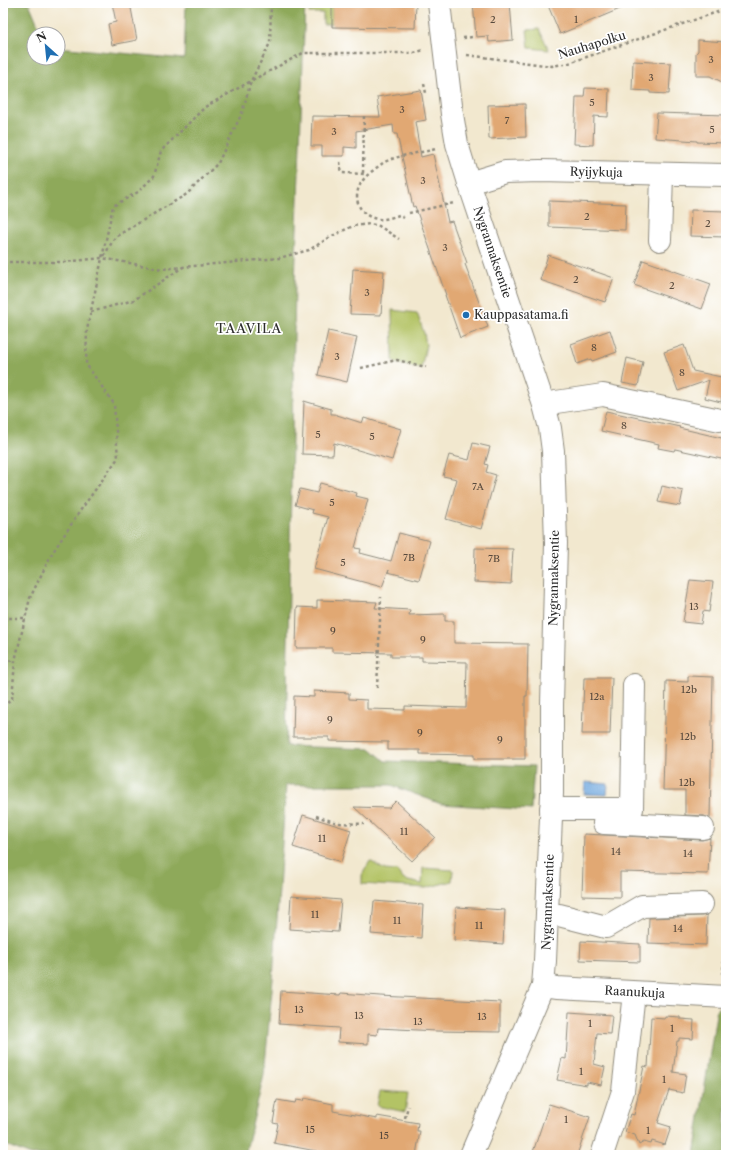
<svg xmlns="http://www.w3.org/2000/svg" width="729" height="1158" viewBox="0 0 729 1158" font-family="'Libre Caslon Text',serif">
  <rect width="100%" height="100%" fill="#fff"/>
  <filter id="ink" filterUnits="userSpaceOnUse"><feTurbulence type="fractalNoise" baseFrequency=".025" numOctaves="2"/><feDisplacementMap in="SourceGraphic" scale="8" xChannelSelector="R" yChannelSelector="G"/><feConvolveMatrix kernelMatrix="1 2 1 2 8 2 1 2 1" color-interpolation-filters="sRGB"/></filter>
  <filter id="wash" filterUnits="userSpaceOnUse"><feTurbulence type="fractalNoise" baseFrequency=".012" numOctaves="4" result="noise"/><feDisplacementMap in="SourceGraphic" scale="16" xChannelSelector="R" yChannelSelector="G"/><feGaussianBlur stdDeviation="0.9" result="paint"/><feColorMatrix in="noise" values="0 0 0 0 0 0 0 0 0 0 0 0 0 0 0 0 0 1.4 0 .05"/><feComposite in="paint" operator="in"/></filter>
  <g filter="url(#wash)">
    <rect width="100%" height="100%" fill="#f2e8cf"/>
    <!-- green -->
    <g fill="#b3c365" stroke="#6f7748">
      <polygon points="310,3 332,3 332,24 323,24 323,13 309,13"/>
      <polygon points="539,29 549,50 529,48 527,30"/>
      <polygon points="392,310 417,313 424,333 426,345 421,369 395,363 393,360"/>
      <polygon points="370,861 385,870 397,871 404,880 422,884 423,868 453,870 452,881 426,888 362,884 362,875"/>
      <polygon points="380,1091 408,1093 405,1112 377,1106"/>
    </g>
    <!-- forest -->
    <g fill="#8ea95a" stroke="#5c6a42">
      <polygon points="3,3 29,3 42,34 34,34 34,58 58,58 58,47 184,59 186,3 305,3 295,285 286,746 371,749 385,761 534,766 531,810 441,804 391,785 286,785 273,979 264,1075 245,1155 31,1155 3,1144"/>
      <polygon points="717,1008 726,1008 726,1155 694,1155"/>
    </g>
    <!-- water -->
    <polygon fill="#6fa7de" stroke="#4d6984" points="585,782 608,784 607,795 584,794"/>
    <g id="blocks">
      <!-- building -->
      <g fill="#e1a873">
        <polygon points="112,3 130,3 137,40 112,45 108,24 116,22"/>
        <polygon points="332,3 416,3 415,28 332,27"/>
        <polygon points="473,3 510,3 513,40 489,42 488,36 476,37"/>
        <polygon points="547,3 634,3 560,34"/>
        <polygon points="698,40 726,42 726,84 710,76 696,76 696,53 698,51"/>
        <polygon points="633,61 671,63 669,94 650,93 650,91 632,90"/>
        <polygon points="585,88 609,89 608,117 594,116 593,145 574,144 576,97 584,97"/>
        <polygon points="421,90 426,120 415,122 421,157 433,154 448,222 452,221 467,263 465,264 488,327 460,338 445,295 446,295 415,206 413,207 397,134 394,134 393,125 356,131 356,148 344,147 344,156 322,156 322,146 311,146 312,116 380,117 377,97"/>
        <polygon points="525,104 526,137 489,139 488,105"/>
        <polygon points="657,113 726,115 726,143 697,142 697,141 655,138"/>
        <polygon points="549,201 626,204 625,230 549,227"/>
        <polygon points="691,210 726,211 726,237 690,236"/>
        <polygon points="548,255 614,278 605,302 540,280"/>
        <polygon points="643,260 711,284 702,309 634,285"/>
        <polygon points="353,269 384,271 381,315 350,314"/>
        <polygon points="610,330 617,352 592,361 591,359 577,364 571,344"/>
        <polygon points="328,331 357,337 347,382 318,375"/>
        <polygon points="684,345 693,371 726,378 721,402 705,398 709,380 678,391 664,352"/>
        <polygon points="627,358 643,362 638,386 622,383"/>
        <polygon points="304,401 331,409 331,414 334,414 362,423 364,418 401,429 392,460 334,443 333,455 302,454"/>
        <polygon points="606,411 680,427 679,428 726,439 726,460 675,449 674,451 658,448 659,444 601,431"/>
        <polygon points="473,443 490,447 485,464 488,465 486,472 496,475 481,529 446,519 457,479 443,476 449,455 469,460"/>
        <polygon points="320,483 357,493 356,496 368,499 355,548 361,549 360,553 391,561 399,533 430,541 419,580 388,572 389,569 382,587 314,569 328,517 312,513 313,510 295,505 300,489 317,493"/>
        <polygon points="662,486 683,491 680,506 658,502"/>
        <polygon points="475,548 513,549 511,584 474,582"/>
        <polygon points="690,580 713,582 709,612 703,611 701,624 683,622"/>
        <polygon points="317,600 377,602 375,608 410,610 409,615 445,614 445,621 454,621 454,643 528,644 527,696 525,696 525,759 474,759 474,755 420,754 420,750 388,750 388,742 329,741 329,737 293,737 294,696 314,697 314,691 349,693 349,699 367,700 367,709 405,710 405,706 466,708 467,662 422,661 422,657 391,657 391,653 332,652 332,648 296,648 297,607 317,608"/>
        <polygon points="688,676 713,677 710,818 704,816 685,815 685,790 663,790 666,681 688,682"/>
        <polygon points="584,678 612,678 610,734 582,734"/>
        <polygon points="396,801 435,837 412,861 354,807 389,808"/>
        <polygon points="303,815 351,830 341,862 293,847"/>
        <polygon points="584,834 702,840 710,838 708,874 620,872 620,897 582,896"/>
        <polygon points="291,896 341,900 338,932 289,929"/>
        <polygon points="374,901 423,905 421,938 371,934"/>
        <polygon points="456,907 505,910 503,944 454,940"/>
        <polygon points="707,915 706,945 648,943 649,918 702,916"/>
        <polygon points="581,941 640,944 640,962 580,960"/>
        <polygon points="281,991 340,995 341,993 380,996 500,1002 500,1032 437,1031 378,1028 377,1035 368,1034 368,1044 338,1042 339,1028 279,1024"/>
        <polygon points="569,1012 612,1015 610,1034 597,1033 594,1064 605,1067 601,1085 587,1082 587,1085 557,1080 562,1058 566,1059"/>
        <polygon points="665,1016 680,1017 680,1019 694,1020 693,1039 679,1038 679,1041 677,1041 673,1072 686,1074 683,1093 669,1090 658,1123 671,1127 665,1145 652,1141 651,1144 644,1142 639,1145 635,1135 625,1132 631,1114 634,1115 644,1066 648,1067 651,1017 665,1018"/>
        <polygon points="304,1098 333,1104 333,1111 377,1119 377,1116 418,1123 417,1131 420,1131 416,1155 337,1155 274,1143 278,1124 273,1123 277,1100 295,1103 296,1100 303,1101"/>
        <polygon points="549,1104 590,1117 577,1155 532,1155"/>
      </g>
    </g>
  </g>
  <g filter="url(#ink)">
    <use href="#blocks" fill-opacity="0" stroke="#8e8a7d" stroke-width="1"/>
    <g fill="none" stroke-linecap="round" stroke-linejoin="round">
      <defs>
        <g id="minor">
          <path id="s1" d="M 439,3 L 452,114 L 457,144 L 469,183 L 544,405 L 550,428 L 553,451 L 556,543 L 552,704 L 552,793 L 545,961 L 543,986 L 471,1155"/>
          <path id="s2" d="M 469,183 L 505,172 L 540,171 L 726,175"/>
          <polyline points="660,240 662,174"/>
          <polyline points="544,405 556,402 603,395 720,420"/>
          <polyline points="551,809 632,809 634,685"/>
          <polyline points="604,823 703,828"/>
          <polyline points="547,917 559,915 606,927 642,906 702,904"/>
          <path id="s3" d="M 543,986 L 557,988 L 726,997"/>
          <polyline points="602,1155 623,1091 634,993"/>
        </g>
      </defs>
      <!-- minor casing -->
      <use href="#minor" stroke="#8e8a7d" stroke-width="24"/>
      <!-- path -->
      <g stroke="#8e8a7d" stroke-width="2.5" stroke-dasharray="3 3" stroke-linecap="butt">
        <polyline points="463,38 473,37"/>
        <polyline points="467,55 552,66 569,63 726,9"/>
        <polyline points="424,84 426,93"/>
        <polyline points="340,162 342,173 364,174"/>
        <polyline points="363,173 364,115"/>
        <polyline points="409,213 454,203"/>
        <path d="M 404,218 L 399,215 C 393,217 385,220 378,219 C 361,217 352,200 360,185 C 364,176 375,169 383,163 C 396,155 421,153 436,149"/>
        <polyline points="104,256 115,237 187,194 218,163 242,113 251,81 303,53 414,53 424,50"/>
        <polyline points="3,262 64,262 102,258 162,269 279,258 309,250 332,236 353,226 370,224 379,226 399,239"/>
        <polyline points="91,312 134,300 183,267"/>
        <polyline points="361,368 397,360 426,367"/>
        <polyline points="3,618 25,618"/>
        <polyline points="3,660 15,661"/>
        <polyline points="377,688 381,597"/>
        <polyline points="3,707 12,699 15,661 30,598 51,555 80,511 118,458 114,404 86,364 87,330 113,206 138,192 154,176 161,151 205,107 251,81 270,43 271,3"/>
        <polyline points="316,816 337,823 364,824"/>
        <polyline points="723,975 726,874"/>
        <polyline points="405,1118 408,1106"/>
        <polyline points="3,1149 17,1155"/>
      </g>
      <!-- minor -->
      <use href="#minor" stroke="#fff" stroke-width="22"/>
    </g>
  </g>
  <!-- markers -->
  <circle fill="#1f6fb2" stroke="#fff" stroke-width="1.5" cx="466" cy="315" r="4"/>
  <g text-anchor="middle" stroke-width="3.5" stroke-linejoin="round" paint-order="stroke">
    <!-- number labels -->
    <g font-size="10" fill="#584a3d">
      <text x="493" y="23">2</text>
      <text x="576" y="23">1</text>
      <text x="711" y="63">3</text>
      <text x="651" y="81">3</text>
      <text x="592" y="106">5</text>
      <text x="402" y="113">3</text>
      <text x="507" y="124">7</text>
      <text x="712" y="133">5</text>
      <text x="334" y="135">3</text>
      <text x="423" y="184">3</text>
      <text x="587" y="220">2</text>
      <text x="708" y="227">2</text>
      <text x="445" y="251">3</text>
      <text x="576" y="283">2</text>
      <text x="672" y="289">2</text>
      <text x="367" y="296">3</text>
      <text x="594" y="351">8</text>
      <text x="337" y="360">3</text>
      <text x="682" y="376">8</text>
      <text x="624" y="429">8</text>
      <text x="318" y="438">5</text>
      <text x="372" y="440">5</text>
      <text x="478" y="490">7A</text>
      <text x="332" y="506">5</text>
      <text x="409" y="561">7B</text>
      <text x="494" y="562">7B</text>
      <text x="343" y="566">5</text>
      <text x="694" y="610">13</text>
      <text x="333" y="634">9</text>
      <text x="423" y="643">9</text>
      <text x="689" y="693">12b</text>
      <text x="597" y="700">12a</text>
      <text x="330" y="723">9</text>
      <text x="420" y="736">9</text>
      <text x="688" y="740">12b</text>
      <text x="500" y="743">9</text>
      <text x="687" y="786">12b</text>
      <text x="404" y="835">11</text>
      <text x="322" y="842">11</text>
      <text x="616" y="855">14</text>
      <text x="688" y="857">14</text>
      <text x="315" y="918">11</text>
      <text x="397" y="924">11</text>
      <text x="479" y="929">11</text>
      <text x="678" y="932">14</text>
      <text x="299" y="1013">13</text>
      <text x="359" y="1019">13</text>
      <text x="482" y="1020">13</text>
      <text x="418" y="1025">13</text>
      <text x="590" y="1027">1</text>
      <text x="672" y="1032">1</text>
      <text x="581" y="1075">1</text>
      <text x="664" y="1083">1</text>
      <text x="566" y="1123">1</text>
      <text x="310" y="1133">15</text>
      <text x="648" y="1134">1</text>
      <text x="384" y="1139">15</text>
    </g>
    <!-- street labels -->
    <g font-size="12" fill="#2b2b2b" stroke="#fff">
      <text transform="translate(592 45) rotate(-17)" y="4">Nauhapolku</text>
      <text dy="4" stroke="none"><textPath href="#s2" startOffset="129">Ryijykuja</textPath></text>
      <text dy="4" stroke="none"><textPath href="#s1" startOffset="256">Nygrannaksentie</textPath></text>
      <text transform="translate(554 578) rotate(-89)" y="4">Nygrannaksentie</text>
      <text transform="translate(548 902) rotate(-88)" y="4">Nygrannaksentie</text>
      <text dy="4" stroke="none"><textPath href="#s3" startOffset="92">Raanukuja</textPath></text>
    </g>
    <!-- poi labels -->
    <g font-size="12" fill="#2b2b2b" stroke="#fff" text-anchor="start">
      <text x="474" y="319">Kauppasatama.fi</text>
    </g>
    <!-- neighbourhood labels -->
    <g font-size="13" letter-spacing="1" fill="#2b2b2b" stroke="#fff">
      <text x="249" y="333">TAAVILA</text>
    </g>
  </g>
  <!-- margin -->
  <rect width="729" height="1158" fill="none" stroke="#fff" stroke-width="16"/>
  <!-- north arrow -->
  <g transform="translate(46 46) rotate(333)"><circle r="19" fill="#ffffff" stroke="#aaaaaa"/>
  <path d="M0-3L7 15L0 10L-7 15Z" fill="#1f6fb2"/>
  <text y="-6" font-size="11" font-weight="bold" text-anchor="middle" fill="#2b2b2b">N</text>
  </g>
</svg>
